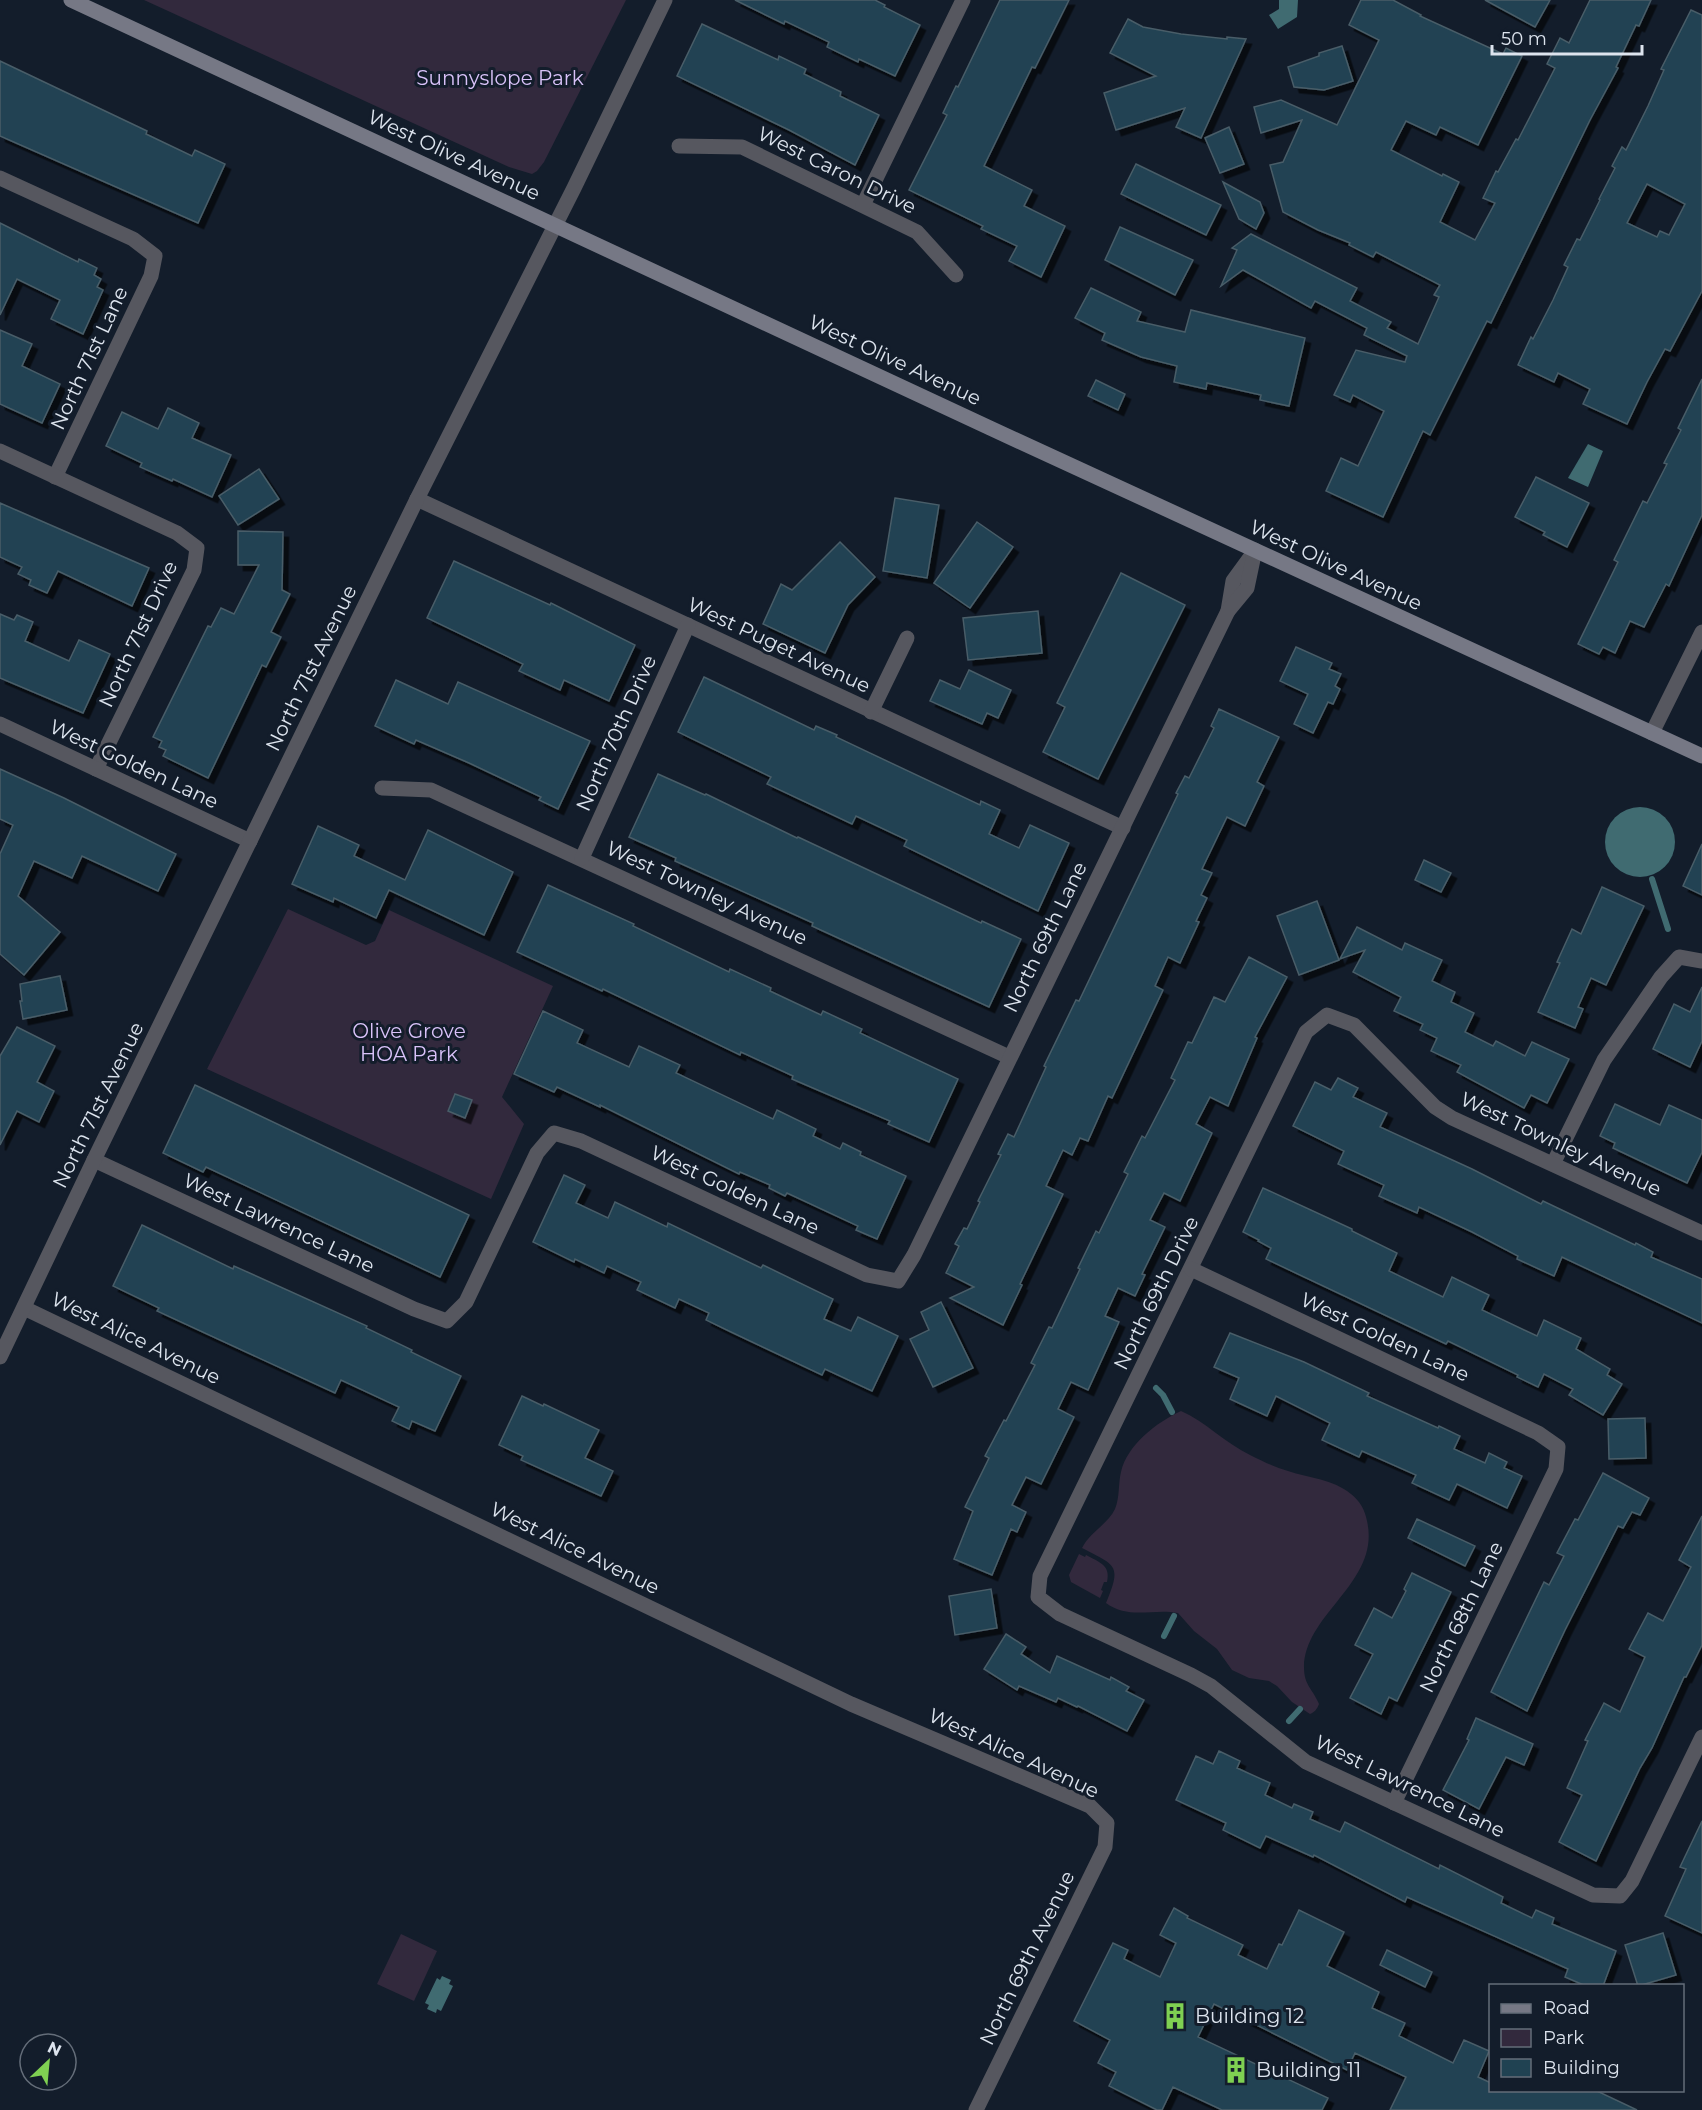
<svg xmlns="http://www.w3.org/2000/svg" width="1702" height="2110" viewBox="0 0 1702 2110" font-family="Montserrat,sans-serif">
  <defs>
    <filter id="shadow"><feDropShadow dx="5.5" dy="5.5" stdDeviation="0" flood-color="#0009"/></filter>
  </defs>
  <rect width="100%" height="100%" fill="#131d2b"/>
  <!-- green -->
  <g fill="#32293d">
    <polygon points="144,0 626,0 544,162 537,171 532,174 509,167"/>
    <polygon points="288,909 366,945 375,941 389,910 553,986 502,1097 524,1124 491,1199 207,1069"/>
    <path d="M 1181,1411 C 1206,1422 1225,1443 1250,1455 C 1262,1461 1274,1467 1288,1471 C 1309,1478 1333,1479 1351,1494 C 1360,1501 1365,1510 1367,1521 C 1381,1582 1305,1613 1304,1667 C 1304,1686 1313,1689 1319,1704 C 1317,1709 1315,1712 1310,1714 L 1292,1702 L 1277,1686 L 1269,1681 L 1249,1678 L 1232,1670 L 1217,1649 L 1194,1631 L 1178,1613 C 1153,1608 1129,1620 1106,1603 C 1122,1564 1116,1566 1082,1548 C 1090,1532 1108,1524 1115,1509 C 1120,1497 1118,1484 1121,1472 C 1127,1445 1157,1422 1181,1411 Z"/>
    <path d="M 1079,1554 L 1085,1557 L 1086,1555 C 1099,1562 1111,1565 1107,1582 L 1104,1582 L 1101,1590 L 1103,1591 L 1100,1598 L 1071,1582 L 1069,1575 Z"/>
    <polygon points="401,1934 437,1951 414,2001 377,1984"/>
  </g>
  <!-- water -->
  <g fill="#406b71">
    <polygon points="1279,0 1298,0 1297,17 1278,29 1269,15 1279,9"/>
    <polygon points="1588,444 1603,451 1588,487 1568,478"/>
    <circle cx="1640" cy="842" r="35"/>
    <polygon points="442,1976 451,1980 449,1984 453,1986 441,2011 437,2009 436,2013 427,2009 429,2005 425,2003 437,1978 440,1980"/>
  </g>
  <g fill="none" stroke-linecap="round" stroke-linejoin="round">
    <!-- stream -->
    <g stroke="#406b71" stroke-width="6">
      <polyline points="1652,879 1668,929"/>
      <polyline points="1156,1388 1163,1395 1172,1412"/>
      <polyline points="1164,1636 1174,1616"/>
      <polyline points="1289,1721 1300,1709"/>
    </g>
  </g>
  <!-- building -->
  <g fill="#204252" stroke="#495d68" stroke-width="1.5" fill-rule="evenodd" filter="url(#shadow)">
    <polygon points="735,0 875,0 885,5 884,7 920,25 895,76 859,59 858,62 827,47 829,42 785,21 784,24"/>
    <polygon points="1000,0 1069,0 1035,68 1032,67 984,166 1032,190 1024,206 1065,226 1041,277 1009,261 1017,246 981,229 983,226 909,190 947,115 943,113 956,86 958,87"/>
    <polygon points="1361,0 1393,0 1421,15 1420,16 1503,54 1506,48 1522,56 1478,145 1440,127 1436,135 1406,121 1391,150 1442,176 1443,174 1459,182 1440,222 1475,240 1495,203 1483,198 1496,171 1498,172 1516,139 1518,140 1555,68 1547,64 1560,38 1569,43 1590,0 1651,0 1639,26 1636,25 1616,67 1618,68 1590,120 1491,323 1487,321 1430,435 1423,431 1383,517 1326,491 1341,458 1358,466 1384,411 1353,395 1350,402 1334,395 1356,350 1405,362 1407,356 1364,335 1367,328 1315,301 1311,308 1243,270 1221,286 1237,250 1232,248 1251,234 1357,288 1350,301 1391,322 1387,328 1418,344 1439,297 1434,295 1440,285 1376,252 1373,257 1349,245 1350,243 1318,230 1283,212 1270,165 1283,162 1302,120 1261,133 1254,107 1281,100 1337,125 1379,40 1349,25"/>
    <polygon points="1485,0 1550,0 1535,27"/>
    <path d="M 1691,10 L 1702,15 L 1702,291 L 1670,351 L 1665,349 L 1647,382 L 1627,424 L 1583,404 L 1590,389 L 1558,373 L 1554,382 L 1518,365 L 1531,337 L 1533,339 L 1553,300 L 1568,267 L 1564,265 L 1577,239 L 1580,240 L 1600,200 L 1599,199 L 1615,168 L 1612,166 L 1622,147 L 1626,150 L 1648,106 L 1664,70 L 1661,69 ZM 1647,184 L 1685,204 L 1669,235 L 1660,231 L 1657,237 L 1627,223 Z"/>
    <polygon points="1128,19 1143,27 1181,34 1227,39 1227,37 1246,39 1201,138 1176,127 1185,108 1116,130 1104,93 1156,76 1110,53"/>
    <polygon points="702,24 778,60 779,56 806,69 804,74 841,92 840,96 879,115 855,165 789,130 677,76"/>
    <polygon points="1342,46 1353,81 1324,90 1294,87 1288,67 1319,56 1319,53"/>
    <polygon points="0,61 147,131 146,134 192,156 195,150 225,164 198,223 0,136"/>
    <polygon points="1229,127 1244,164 1220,173 1205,138"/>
    <polygon points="1136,164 1221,205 1206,235 1121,194"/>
    <polygon points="1223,182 1260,202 1264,213 1256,229 1239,219"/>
    <polygon points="0,223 78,262 79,259 97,268 94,275 101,279 97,287 103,290 83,334 51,319 60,300 17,279 0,315"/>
    <polygon points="1120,227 1193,260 1175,295 1105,260"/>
    <polygon points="1091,288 1141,312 1137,321 1185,332 1191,310 1305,338 1289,406 1260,400 1261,395 1207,383 1206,389 1174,382 1177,366 1141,357 1102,340 1105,333 1075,318"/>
    <polygon points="0,330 32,344 22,366 60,384 42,423 0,404"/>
    <polygon points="1702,379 1702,515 1669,586 1666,584 1644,627 1630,621 1615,653 1603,647 1599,654 1578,644 1618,562 1614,560 1643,501 1647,503 1667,464 1664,463 1681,430 1678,428"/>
    <polygon points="1096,380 1125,394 1118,410 1088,396"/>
    <polygon points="168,408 199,423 192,438 231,455 212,497 173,479 172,481 140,467 142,463 106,446 122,412 158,429"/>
    <polygon points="259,469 279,499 238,525 219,496"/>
    <polygon points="1536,477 1589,503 1567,547 1543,535 1545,532 1515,517"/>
    <polygon points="895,498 939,505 927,578 883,571"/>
    <polygon points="0,503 149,568 132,606 58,571 47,593 29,585 31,580 18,574 22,567 0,557"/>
    <polygon points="977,522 1013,547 970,608 934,583"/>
    <polygon points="238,531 283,532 282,590 290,594 271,632 281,637 266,667 262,665 208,778 163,756 166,750 159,747 162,741 153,737 208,626 211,627 221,608 234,614 259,565 238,565"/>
    <polygon points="840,542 875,577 848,605 825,653 763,624 781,584 792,590"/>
    <polygon points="454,561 550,605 551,603 635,645 609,701 564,680 560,690 519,671 523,664 427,618"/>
    <polygon points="1121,573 1185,605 1098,779 1043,752 1065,707 1057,703"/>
    <polygon points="1038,611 1042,653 968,660 963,618"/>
    <polygon points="0,614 14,620 17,615 33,622 25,641 69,661 79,640 110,654 83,713 0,678"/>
    <polygon points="1296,647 1332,663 1329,669 1341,674 1335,686 1340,689 1333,704 1328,702 1313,733 1294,724 1308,694 1280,681"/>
    <polygon points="969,670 1011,690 998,718 987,713 982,724 930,701 940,680 960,689"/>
    <polygon points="704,677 814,730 816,726 837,735 836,737 980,805 981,801 1000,810 989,834 1019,848 1030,825 1069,843 1038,911 904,846 907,840 856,816 852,824 767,784 771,777 678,732"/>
    <polygon points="396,680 448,704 458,682 590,741 558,809 539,800 541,797 469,763 416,740 414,744 375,726"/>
    <polygon points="1219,709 1279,737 1257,782 1264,786 1245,826 1227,817 1202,869 1212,873 1201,895 1207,898 1196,921 1199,922 1180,963 1168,957 1155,986 1163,990 1112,1098 1108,1096 1088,1141 1080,1138 1072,1155 1063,1150 1046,1186 1063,1194 1020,1284 1022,1285 1003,1325 950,1298 974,1287 946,1273 959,1246 955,1244 964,1228 967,1229 980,1202 978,1201 1001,1155 998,1154 1008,1134 1014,1137 1046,1067 1044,1066 1076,1000 1079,1001 1178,794 1176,793 1185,776 1189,778 1214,728 1211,726"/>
    <polygon points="0,769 64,798 176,854 158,891 82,856 72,878 34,861 18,896 60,932 24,975 0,954 0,854 13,825 0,819"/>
    <polygon points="658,774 705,795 706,794 797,838 798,837 981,923 982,921 1021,939 989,1007 812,926 813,923 675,861 676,858 629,837"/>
    <polygon points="318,826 359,845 354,856 405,880 428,830 513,872 484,935 389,890 376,918 334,898 333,902 292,884"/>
    <polygon points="1702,844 1702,895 1683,886"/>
    <polygon points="1424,860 1451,873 1441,892 1415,880"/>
    <polygon points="548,885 634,924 633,926 729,972 730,969 771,988 770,991 821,1015 823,1011 862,1029 860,1033 958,1079 929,1142 888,1124 890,1121 792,1079 793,1076 741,1052 740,1055 603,989 602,991 517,952"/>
    <polygon points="1602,887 1644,906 1606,985 1591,978 1578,1007 1583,1009 1575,1028 1538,1012 1560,963 1557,962 1572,929 1581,934"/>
    <polygon points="1317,901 1339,960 1299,975 1277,916"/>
    <polygon points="1357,927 1402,950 1405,943 1442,960 1432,981 1455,992 1451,1002 1474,1013 1465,1032 1493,1046 1496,1041 1525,1056 1532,1042 1569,1059 1547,1103 1531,1095 1524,1108 1457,1072 1461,1065 1431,1051 1437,1038 1420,1030 1423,1024 1394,1011 1401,997 1353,972 1365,950 1340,959"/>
    <polygon points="1249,957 1287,977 1255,1037 1257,1038 1228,1106 1210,1097 1196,1124 1212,1133 1180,1201 1164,1193 1150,1220 1165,1227 1142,1274 1145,1275 1135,1296 1118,1288 1105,1316 1119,1322 1088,1390 1071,1382 1058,1409 1074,1417 1041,1484 1026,1477 1012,1505 1026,1512 1017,1532 1011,1529 992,1575 954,1559 973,1511 965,1507 989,1458 985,1456 1004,1420 1006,1421 1035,1365 1031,1363 1049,1327 1052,1328 1080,1269 1078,1268 1096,1231 1099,1233 1128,1174 1124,1172 1142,1136 1145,1138 1175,1080 1171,1078 1188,1042 1192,1043 1214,997 1225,1002"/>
    <polygon points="60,976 67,1010 23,1019 20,1001 22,1001 20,984"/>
    <polygon points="1702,987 1702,1041 1690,1067 1653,1049 1674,1004 1690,1012"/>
    <polygon points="543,1011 583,1030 577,1043 629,1067 639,1046 680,1065 676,1073 773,1119 777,1110 816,1129 813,1136 840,1149 843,1143 861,1152 860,1155 906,1176 877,1239 856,1230 858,1226 787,1193 785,1196 769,1188 770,1185 740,1172 739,1174 600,1105 600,1107 557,1087 554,1092 514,1074"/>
    <polygon points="17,1027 55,1046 37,1082 54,1091 39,1122 17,1111 0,1145 0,1056"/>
    <polygon points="1338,1078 1358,1088 1353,1097 1387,1113 1380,1127 1472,1169 1541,1204 1543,1201 1635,1245 1636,1243 1653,1252 1651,1257 1702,1279 1702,1323 1562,1257 1554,1276 1517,1259 1518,1256 1472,1232 1419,1207 1417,1213 1379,1196 1384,1185 1338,1164 1344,1151 1293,1126 1315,1082 1331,1090"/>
    <polygon points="195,1085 469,1215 440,1277 206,1167 203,1172 163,1153"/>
    <polygon points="455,1094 472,1100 465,1118 448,1111"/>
    <polygon points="1615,1104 1660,1125 1669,1105 1702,1120 1702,1152 1687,1183 1613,1148 1615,1143 1600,1136"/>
    <polygon points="564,1175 585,1185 576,1203 608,1218 615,1202 667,1227 668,1223 761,1268 763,1265 833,1299 824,1319 851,1331 858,1317 898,1336 872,1391 825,1369 822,1375 731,1332 706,1320 709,1313 679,1299 675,1308 637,1290 641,1282 607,1266 604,1273 575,1259 574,1262 533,1242"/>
    <polygon points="1263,1188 1352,1229 1352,1231 1397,1253 1389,1271 1443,1297 1452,1277 1489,1295 1482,1310 1537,1336 1544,1320 1581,1338 1576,1349 1610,1369 1607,1375 1622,1384 1603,1415 1569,1395 1573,1389 1544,1374 1538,1387 1517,1377 1518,1375 1448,1341 1446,1344 1266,1259 1271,1248 1258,1241 1259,1240 1243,1232"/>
    <polygon points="142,1225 233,1269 234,1266 367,1326 366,1328 412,1350 411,1352 461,1376 435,1431 412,1421 409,1429 392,1421 399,1407 341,1380 335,1393 157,1311 159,1308 113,1286"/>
    <polygon points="941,1302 973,1368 933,1387 910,1339 929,1330 921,1312"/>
    <polygon points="1230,1333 1304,1362 1369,1393 1367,1396 1438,1428 1439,1426 1460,1436 1454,1449 1485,1463 1489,1453 1507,1462 1504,1468 1522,1476 1507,1508 1457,1484 1449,1500 1412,1483 1416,1475 1362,1451 1359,1457 1322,1440 1330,1423 1276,1396 1267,1416 1230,1399 1239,1378 1214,1367"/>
    <polygon points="522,1396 543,1406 544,1404 599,1430 585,1458 613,1471 601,1496 521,1460 523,1456 499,1445"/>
    <polygon points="1645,1418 1646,1458 1609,1459 1608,1419"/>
    <polygon points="1603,1473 1649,1498 1640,1515 1632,1512 1623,1528 1618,1526 1565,1630 1527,1711 1491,1692 1544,1582 1549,1585 1564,1556 1557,1553 1575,1519 1578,1520"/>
    <polygon points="1702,1516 1702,1645 1686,1677 1684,1677 1652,1748 1640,1768 1596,1861 1559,1842 1582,1795 1567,1788 1588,1741 1585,1740 1604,1703 1620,1712 1645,1657 1629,1649 1648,1613 1663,1621 1691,1567 1679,1560"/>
    <polygon points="1417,1519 1475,1546 1465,1566 1408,1538"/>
    <polygon points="1412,1573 1451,1592 1397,1701 1389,1697 1381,1714 1350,1698 1373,1654 1355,1645 1374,1608 1392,1618 1406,1591 1404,1589"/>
    <polygon points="991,1589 997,1628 955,1635 949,1596"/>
    <polygon points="1006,1634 1026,1647 1021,1654 1050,1673 1057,1656 1110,1680 1111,1677 1129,1687 1126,1691 1144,1700 1127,1731 1078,1706 1077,1707 1058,1698 1056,1702 1019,1686 1017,1690 984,1669"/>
    <polygon points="1476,1718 1533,1744 1524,1765 1506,1757 1479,1809 1443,1790 1469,1740 1467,1739"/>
    <polygon points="1219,1751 1240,1761 1237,1768 1270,1783 1265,1795 1292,1808 1294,1804 1313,1812 1310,1819 1340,1832 1345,1822 1439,1869 1440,1865 1503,1897 1501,1903 1532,1918 1536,1910 1554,1918 1552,1924 1616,1951 1603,1986 1586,1986 1565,1977 1568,1969 1407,1897 1405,1902 1314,1855 1313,1857 1266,1836 1260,1848 1223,1830 1226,1823 1176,1800 1196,1756 1213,1764"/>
    <polygon points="1702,1821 1702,1933 1665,1916 1686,1869 1680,1867"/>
    <polygon points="1174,1908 1188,1916 1187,1918 1243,1945 1238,1955 1267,1969 1279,1944 1282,1945 1299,1910 1344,1932 1327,1966 1379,1992 1372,2008 1405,2023 1399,2036 1453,2063 1464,2040 1489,2051 1478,2077 1491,2083 1491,2091 1597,2091 1637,2110 1390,2110 1406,2077 1355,2053 1347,2070 1214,2004 1198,2037 1328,2098 1322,2110 1222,2110 1173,2087 1162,2110 1157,2110 1109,2086 1116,2072 1098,2063 1110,2040 1074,2021 1113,1943 1128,1950 1124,1959 1160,1977 1176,1943 1160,1935"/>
    <polygon points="1663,1933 1676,1975 1638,1986 1625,1945"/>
    <polygon points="1387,1950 1432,1972 1425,1987 1380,1965"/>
  </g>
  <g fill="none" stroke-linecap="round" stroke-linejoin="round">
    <!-- minor -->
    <g stroke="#56575f" stroke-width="15">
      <polyline points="679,146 742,147 917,232 956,275"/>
      <polyline points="0,178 133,239 155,256 151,276 55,477"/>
      <polyline points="863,205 963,0"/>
      <polyline points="0,451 177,533 197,548 194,570 96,769"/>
      <polyline points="417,499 1123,828"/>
      <polyline points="1228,611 1233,581 1252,555"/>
      <polyline points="871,712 907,638"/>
      <polyline points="0,724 250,841"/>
      <polyline points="1652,733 1702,632"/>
      <polyline points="382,788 431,790 1009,1057"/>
      <polyline points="582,858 688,625"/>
      <polyline points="94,1160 414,1309 447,1321 466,1302 537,1153 554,1133 581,1141 867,1275 898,1281 914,1255 1228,611 1247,588 1255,550"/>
      <polyline points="1553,1164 1604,1060 1661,977 1679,957 1702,961"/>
      <polyline points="1702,1233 1452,1118 1435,1107 1354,1025 1327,1015 1306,1032 1040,1576 1038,1597 1060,1614 1191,1675 1211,1686 1306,1762 1593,1895 1620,1896 1632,1881 1702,1737"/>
      <polyline points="1191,1269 1538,1433 1558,1447 1556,1469 1394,1803"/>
      <polyline points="24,1308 851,1704 1090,1806 1107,1823 1105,1847 976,2110"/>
    </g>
    <!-- tertiary -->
    <polyline stroke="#56575f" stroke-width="15" points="0,1357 94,1160 417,499 574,188 665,0"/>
    <!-- secondary -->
    <polyline stroke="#767885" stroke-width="15" points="71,0 990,428 1702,756"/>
  </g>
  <!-- icons -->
  <defs>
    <symbol id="building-bare" viewBox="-9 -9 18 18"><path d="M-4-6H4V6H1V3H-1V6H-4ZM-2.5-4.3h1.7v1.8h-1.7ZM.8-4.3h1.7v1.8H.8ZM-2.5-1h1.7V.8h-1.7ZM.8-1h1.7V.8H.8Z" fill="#7fd052" stroke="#131d2b" stroke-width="2.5" paint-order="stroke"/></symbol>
  </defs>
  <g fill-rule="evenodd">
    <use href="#building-bare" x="1156" y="1997" width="38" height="38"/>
    <use href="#building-bare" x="1217" y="2051" width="38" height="38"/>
  </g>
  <g text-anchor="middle" stroke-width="6" stroke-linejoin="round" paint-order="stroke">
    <!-- park labels -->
    <g font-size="20" fill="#d9c2f9" stroke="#131d2b">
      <text x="500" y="85">Sunnyslope Park</text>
      <text x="409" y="1038">Olive Grove<tspan x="409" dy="23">HOA Park</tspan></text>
    </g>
    <!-- street labels -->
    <g font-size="20" fill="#dde4ee" stroke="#131d2b">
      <text transform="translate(454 155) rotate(25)" y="7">West Olive Avenue</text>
      <text transform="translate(837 170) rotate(26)" y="7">West Caron Drive</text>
      <text transform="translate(89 358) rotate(-65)" y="7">North 71st Lane</text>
      <text transform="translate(895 360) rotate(25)" y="7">West Olive Avenue</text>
      <text transform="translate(1336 565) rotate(25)" y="7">West Olive Avenue</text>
      <text transform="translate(138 634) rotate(-65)" y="7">North 71st Drive</text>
      <text transform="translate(779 645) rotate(25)" y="7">West Puget Avenue</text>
      <text transform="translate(311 668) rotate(-64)" y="7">North 71st Avenue</text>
      <text transform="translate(616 733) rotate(-66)" y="7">North 70th Drive</text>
      <text transform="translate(134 764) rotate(25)" y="7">West Golden Lane</text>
      <text transform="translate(707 893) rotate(25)" y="7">West Townley Avenue</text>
      <text transform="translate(1045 937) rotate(-64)" y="7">North 69th Lane</text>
      <text transform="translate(98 1105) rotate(-64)" y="7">North 71st Avenue</text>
      <text transform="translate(1561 1144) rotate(25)" y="7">West Townley Avenue</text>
      <text transform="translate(735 1190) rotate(25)" y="7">West Golden Lane</text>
      <text transform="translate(279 1223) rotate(25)" y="7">West Lawrence Lane</text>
      <text transform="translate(1156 1293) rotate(-64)" y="7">North 69th Drive</text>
      <text transform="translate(1385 1337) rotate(25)" y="7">West Golden Lane</text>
      <text transform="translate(136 1338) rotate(26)" y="7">West Alice Avenue</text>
      <text transform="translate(575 1548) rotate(26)" y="7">West Alice Avenue</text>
      <text transform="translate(1461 1617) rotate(-64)" y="7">North 68th Lane</text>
      <text transform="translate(1014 1753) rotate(25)" y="7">West Alice Avenue</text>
      <text transform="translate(1410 1786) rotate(26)" y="7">West Lawrence Lane</text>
      <text transform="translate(1027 1958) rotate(-64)" y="7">North 69th Avenue</text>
    </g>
    <!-- poi labels -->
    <g font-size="20" fill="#dde4ee" stroke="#131d2b" text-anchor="start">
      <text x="1195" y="2023">Building 12</text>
      <text x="1256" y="2077">Building 11</text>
    </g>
  </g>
  <!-- legend -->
  <rect x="1489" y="1984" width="195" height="108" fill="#131d2b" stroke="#646d79" stroke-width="1.5"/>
  <rect x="1501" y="2004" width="30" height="9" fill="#767885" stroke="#646d79" stroke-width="1.5"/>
  <text x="1543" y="2014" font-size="18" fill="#dde4ee">Road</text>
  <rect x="1501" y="2029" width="30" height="18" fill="#32293d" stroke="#646d79" stroke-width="1.5"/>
  <text x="1543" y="2044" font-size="18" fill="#dde4ee">Park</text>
  <rect x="1501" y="2059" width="30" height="18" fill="#204252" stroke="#646d79" stroke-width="1.5"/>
  <text x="1543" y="2074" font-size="18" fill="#dde4ee">Building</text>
  <!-- north arrow -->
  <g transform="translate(48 2062) rotate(26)"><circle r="28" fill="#131d2b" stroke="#646d79" stroke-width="1.5"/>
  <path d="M0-4.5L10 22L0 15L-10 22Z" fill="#7fd052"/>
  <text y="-9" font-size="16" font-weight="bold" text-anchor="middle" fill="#dde4ee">N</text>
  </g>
  <!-- scale -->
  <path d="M1492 45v9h150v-9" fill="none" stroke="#dde4ee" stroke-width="3"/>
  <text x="1501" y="45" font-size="18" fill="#dde4ee" stroke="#131d2b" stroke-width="4.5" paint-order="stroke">50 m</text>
</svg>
